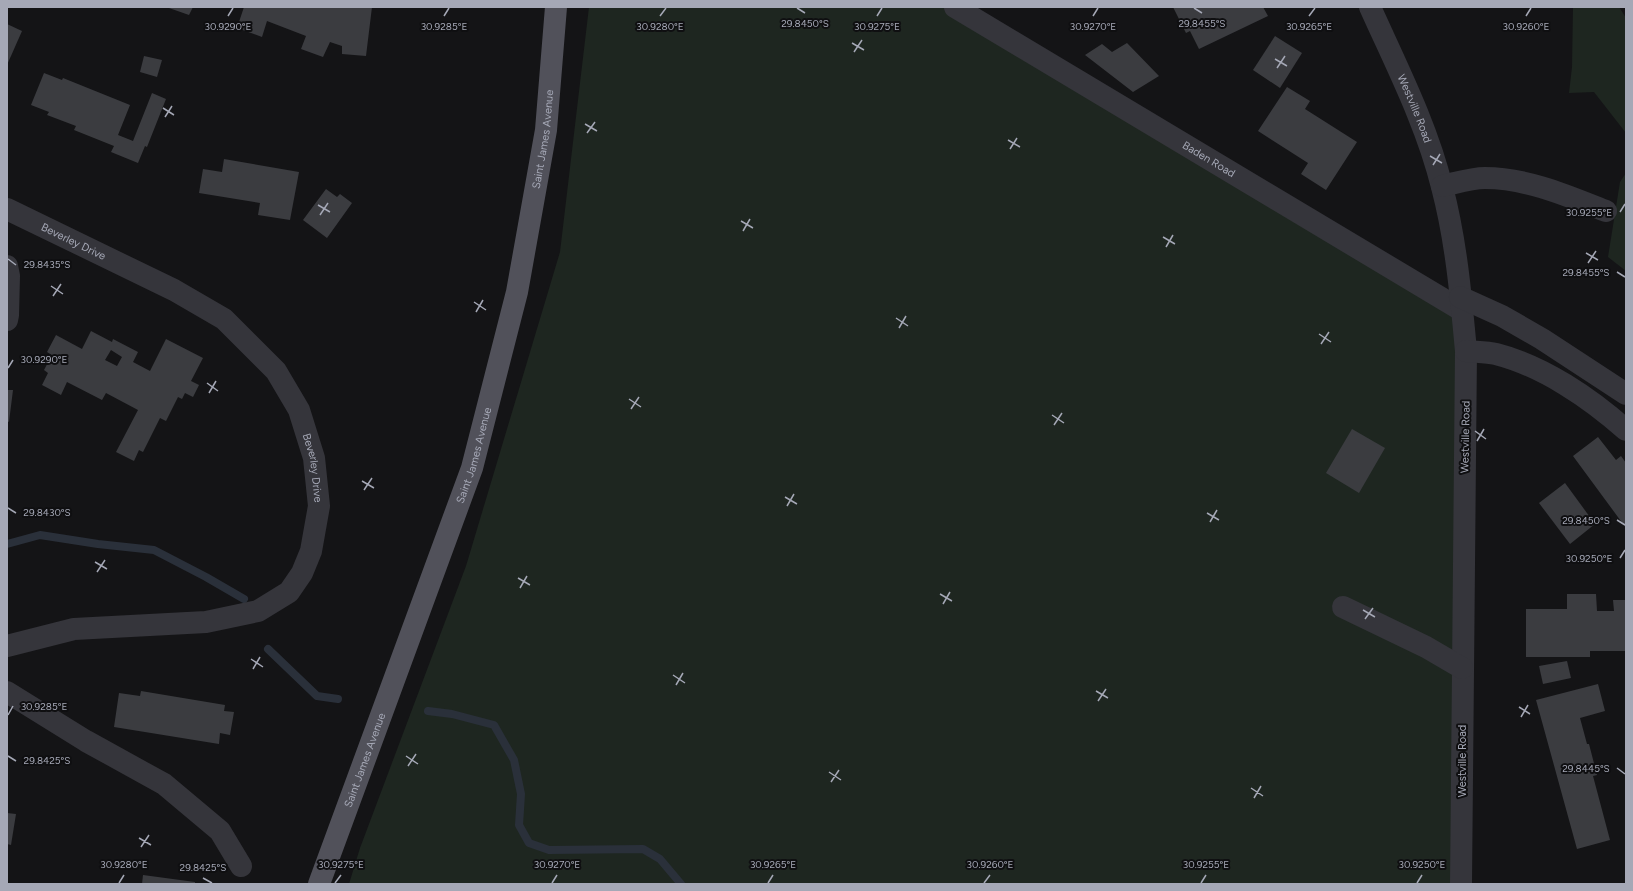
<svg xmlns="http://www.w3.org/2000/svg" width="1633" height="891" viewBox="0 0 1633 891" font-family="Figtree,sans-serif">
  <rect width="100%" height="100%" fill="#141416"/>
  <!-- green -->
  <g fill="#1e2620">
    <polygon points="589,7 951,7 1459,314 1455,884 349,884 360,848 466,566 560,252"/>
    <polygon points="1573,7 1619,7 1626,18 1626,133 1594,92 1569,93 1572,67"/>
    <polygon points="1626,173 1626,271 1608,257 1620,182"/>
  </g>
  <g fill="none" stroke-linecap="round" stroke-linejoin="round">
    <!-- stream -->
    <g stroke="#2a303a" stroke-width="8">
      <polyline points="7,544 40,535 98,544 154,550 206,577 244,599"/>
      <polyline points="268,649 317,696 338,699"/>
      <polyline points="428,711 452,714 494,725 514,760 521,794 519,825 529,843 549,850 643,849 660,859 681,884"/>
    </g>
  </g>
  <!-- building -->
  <g fill="#3b3c40" fill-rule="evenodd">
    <polygon points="169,7 193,7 189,15 169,8"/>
    <polygon points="244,7 372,7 366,56 342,54 342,46 330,42 323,57 301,49 306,36 267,21 262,37 237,28"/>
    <polygon points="1173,7 1263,7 1268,16 1199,49 1190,31 1186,33"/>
    <polygon points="7,24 22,31 7,65"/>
    <polygon points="1275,36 1302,53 1280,88 1253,70"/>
    <polygon points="1127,43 1159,76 1133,92 1085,55 1102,44 1112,52"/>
    <polygon points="144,56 162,60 157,77 140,72"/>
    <polygon points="44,73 62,80 63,78 130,105 118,135 133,141 152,93 166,99 147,147 145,146 138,163 111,152 114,146 74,130 76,126 47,115 49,112 31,105"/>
    <polygon points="1287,87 1310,101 1305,109 1357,142 1326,190 1301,174 1308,163 1258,131"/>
    <polygon points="224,159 299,172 290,220 258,215 260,203 199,193 203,169 222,172"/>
    <polygon points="326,189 337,197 340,194 352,203 327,238 303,220"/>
    <path d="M 91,331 L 112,342 L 113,339 L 138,352 L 133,362 L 150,371 L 166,339 L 203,358 L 191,381 L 199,385 L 193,397 L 185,393 L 182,399 L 178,397 L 166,421 L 160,418 L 143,452 L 139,450 L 134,461 L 116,452 L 138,410 L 106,393 L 102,400 L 67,382 L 61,395 L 42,385 L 48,373 L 44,370 L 52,355 L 47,352 L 56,335 L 82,349 ZM 111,350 L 122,357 L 117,366 L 105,360 Z"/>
    <polygon points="7,390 13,390 9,422 7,421"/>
    <polygon points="1352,429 1385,448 1359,493 1326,473"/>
    <polygon points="1598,437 1616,460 1621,456 1626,463 1626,528 1573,456"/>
    <polygon points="1565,483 1595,524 1570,544 1539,503"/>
    <polygon points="1567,594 1596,594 1597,611 1614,611 1613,600 1626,600 1626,651 1590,651 1590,657 1526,657 1526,609 1567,609"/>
    <polygon points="1567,661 1571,678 1543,684 1539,666"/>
    <polygon points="1598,684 1605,711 1580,718 1587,744 1589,744 1597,775 1593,776 1610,840 1577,849 1536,700"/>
    <polygon points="141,691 225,705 224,711 234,712 230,735 220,733 219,744 114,727 119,693 140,696"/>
    <polygon points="7,813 16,814 11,845 7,844"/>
    <polygon points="143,875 195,882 195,884 142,884"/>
  </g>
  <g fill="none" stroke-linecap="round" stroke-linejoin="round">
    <!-- minor -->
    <g stroke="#35353b" stroke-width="22">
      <path id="s1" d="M 955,7 L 1463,311"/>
      <path id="s2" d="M 1370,7 C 1396,65 1427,125 1442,187 C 1456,240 1461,296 1466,351 L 1461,884"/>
      <path d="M 1442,186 C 1456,183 1471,178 1485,178 C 1527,178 1568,196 1606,211"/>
      <path id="s3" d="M 7,209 L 174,290 L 224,319 L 276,371 L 299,410 L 314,458 L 319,506 L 311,551 L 302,573 L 289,592 L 258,611 L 206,622 L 74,629 L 7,646"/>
      <polyline points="7,266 9,276 8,315 7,320"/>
      <polyline points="1460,297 1502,316 1542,339 1626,394"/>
      <path d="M 1466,351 C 1476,352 1487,352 1496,354 C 1543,366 1590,398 1626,430"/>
      <polyline points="1343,607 1426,647 1462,668"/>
      <polyline points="7,692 86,741 164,784 220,831 241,866"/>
    </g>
    <!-- major -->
    <path stroke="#51515a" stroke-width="22" id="s4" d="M 319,884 L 472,468 L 517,292 L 546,130 L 556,7"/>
  </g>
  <!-- ticks -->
  <path fill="none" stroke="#a5a8b6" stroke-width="1.5" d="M 797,8 L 805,13M 1194,8 L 1202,13M 228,16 L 233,8M 444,16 L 449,8M 660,16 L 666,8M 877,16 L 882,8M 1093,16 L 1098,8M 1309,16 L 1315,8M 1526,16 L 1531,8M 852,43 L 864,50M 854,52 L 862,40M 1275,59 L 1287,66M 1277,68 L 1285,56M 163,108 L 174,115M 165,117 L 172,106M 585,124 L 597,131M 587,133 L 595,122M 1008,140 L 1020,147M 1010,149 L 1017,138M 1430,156 L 1442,163M 1433,165 L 1440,154M 318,205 L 330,212M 1620,212 L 1625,204M 320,215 L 328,203M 741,221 L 753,228M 743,231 L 750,219M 1163,237 L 1175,244M 1166,247 L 1173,235M 1586,253 L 1598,260M 8,259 L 16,265M 1588,263 L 1596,251M 1617,272 L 1625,277M 51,286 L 63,294M 53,296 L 61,284M 474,302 L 486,310M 476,312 L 483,300M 896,318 L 908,326M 899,328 L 906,316M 1319,334 L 1331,342M 1321,344 L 1329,332M 8,368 L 13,360M 207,383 L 218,391M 209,393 L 216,381M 629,399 L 641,407M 631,409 L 639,397M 1052,415 L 1064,423M 1054,425 L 1062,413M 1475,431 L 1486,439M 1477,441 L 1484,429M 362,481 L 374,488M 364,490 L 372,478M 785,497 L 797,504M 787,506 L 794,494M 8,508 L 16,513M 1207,513 L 1219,520M 1617,520 L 1625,525M 1210,522 L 1217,510M 1620,558 L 1625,550M 95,562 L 107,569M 97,572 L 105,560M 518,578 L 530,585M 520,588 L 527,576M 940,594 L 952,601M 943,604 L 950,592M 1363,610 L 1375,617M 1365,619 L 1373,608M 251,659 L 263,667M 253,669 L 260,657M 673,675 L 685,683M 676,685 L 683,673M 1096,691 L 1108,698M 1098,701 L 1106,689M 1519,707 L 1530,714M 8,715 L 13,706M 1521,717 L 1528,705M 8,756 L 16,761M 406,756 L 418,764M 408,766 L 416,754M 1617,768 L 1625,774M 829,772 L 841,780M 831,782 L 839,770M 1251,788 L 1263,796M 1254,798 L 1261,786M 139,838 L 151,845M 141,847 L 149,835M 203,878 L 212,883M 119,883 L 124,875M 335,883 L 341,875M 552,883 L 557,875M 768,883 L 773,875M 984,883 L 990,875M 1201,883 L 1206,875M 1417,883 L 1422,875"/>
  <g text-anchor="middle" stroke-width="4" stroke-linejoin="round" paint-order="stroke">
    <!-- street labels -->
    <g font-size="11" fill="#a5a8b6" stroke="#0f0f11">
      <text dy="4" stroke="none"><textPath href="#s2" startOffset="111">Westville Road</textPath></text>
      <text dy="4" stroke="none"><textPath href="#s4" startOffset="780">Saint James Avenue</textPath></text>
      <text dy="4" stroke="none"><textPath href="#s1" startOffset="296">Baden Road</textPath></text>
      <text dy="4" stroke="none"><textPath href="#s3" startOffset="74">Beverley Drive</textPath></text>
      <text transform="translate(1465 437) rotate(-89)" y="4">Westville Road</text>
      <text dy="4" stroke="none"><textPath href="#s4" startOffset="456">Saint James Avenue</textPath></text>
      <text dy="4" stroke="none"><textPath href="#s3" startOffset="422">Beverley Drive</textPath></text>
      <text dy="4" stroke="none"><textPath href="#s4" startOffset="132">Saint James Avenue</textPath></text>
      <text transform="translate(1462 761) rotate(-90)" y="4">Westville Road</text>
    </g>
  </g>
  <g font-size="10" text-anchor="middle" fill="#a5a8b6" stroke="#0f0f11" stroke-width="4" stroke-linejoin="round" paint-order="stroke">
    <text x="805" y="27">29.8450°S</text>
    <text x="1202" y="27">29.8455°S</text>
    <text x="228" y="30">30.9290°E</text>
    <text x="444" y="30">30.9285°E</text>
    <text x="660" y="30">30.9280°E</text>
    <text x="877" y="30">30.9275°E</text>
    <text x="1093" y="30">30.9270°E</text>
    <text x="1309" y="30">30.9265°E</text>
    <text x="1526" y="30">30.9260°E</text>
    <text x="1589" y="216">30.9255°E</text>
    <text x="47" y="268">29.8435°S</text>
    <text x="1586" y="276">29.8455°S</text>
    <text x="44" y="363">30.9290°E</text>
    <text x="47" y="516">29.8430°S</text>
    <text x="1586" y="524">29.8450°S</text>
    <text x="1589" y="562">30.9250°E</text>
    <text x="44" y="710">30.9285°E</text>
    <text x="47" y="764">29.8425°S</text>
    <text x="1586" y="772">29.8445°S</text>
    <text x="124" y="868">30.9280°E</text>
    <text x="341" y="868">30.9275°E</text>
    <text x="557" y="868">30.9270°E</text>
    <text x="773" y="868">30.9265°E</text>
    <text x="990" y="868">30.9260°E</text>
    <text x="1206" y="868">30.9255°E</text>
    <text x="1422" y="868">30.9250°E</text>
    <text x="203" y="871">29.8425°S</text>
  </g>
  <!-- border -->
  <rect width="1633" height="891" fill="none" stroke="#a5a8b6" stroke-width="16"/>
</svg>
